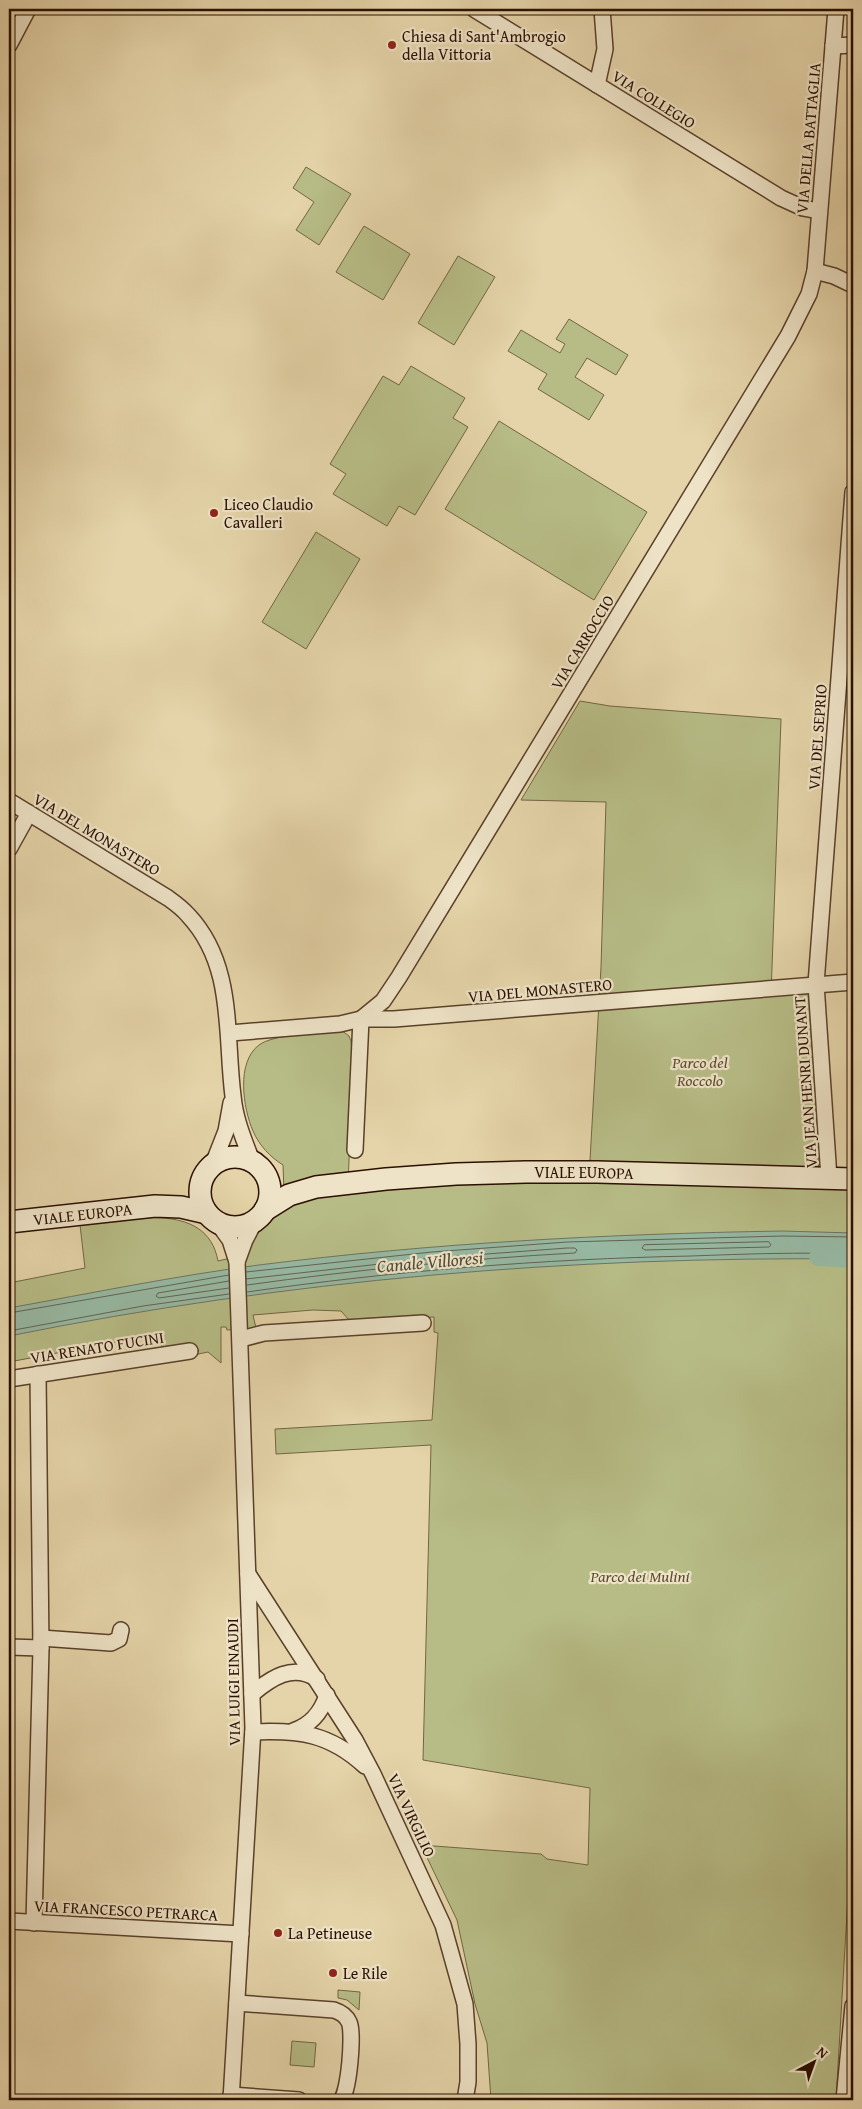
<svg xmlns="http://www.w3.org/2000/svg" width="862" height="2109" viewBox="0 0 862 2109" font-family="'Gentium Book Plus',serif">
  <rect width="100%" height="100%" fill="#e5d4a9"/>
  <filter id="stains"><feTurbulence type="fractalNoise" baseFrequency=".004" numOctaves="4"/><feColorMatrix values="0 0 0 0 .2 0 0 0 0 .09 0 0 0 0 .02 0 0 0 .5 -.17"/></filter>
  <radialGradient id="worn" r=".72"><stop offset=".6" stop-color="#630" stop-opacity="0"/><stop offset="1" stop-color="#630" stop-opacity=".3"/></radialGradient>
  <!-- green -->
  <g fill="#b7bc86" stroke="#716643">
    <polygon points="306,167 351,194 319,245 296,230 314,202 293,188"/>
    <polygon points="364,226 410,254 383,300 336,272"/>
    <polygon points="458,256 495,277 454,345 418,323"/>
    <polygon points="569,319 628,355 616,375 587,358 575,377 604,395 589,420 538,389 547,374 508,351 521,330 560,353 565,344 556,339"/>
    <polygon points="411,366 465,398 453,418 468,427 415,515 399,506 387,526 333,494 346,474 330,464 383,376 399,385"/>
    <polygon points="499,421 647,512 594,600 445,509"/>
    <polygon points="316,532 360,559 306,649 262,622"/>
    <path d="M 580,701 L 610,706 L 781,719 L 771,995 L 808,994 L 812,999 L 819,1180 L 853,1183 L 853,1811 L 836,2100 L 491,2100 L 487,2043 L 475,2004 L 457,1920 L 421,1845 L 541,1854 L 547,1859 L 588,1865 L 590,1788 L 423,1760 L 431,1445 L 276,1454 L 275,1429 L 432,1420 L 438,1333 L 434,1332 L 434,1317 L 350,1321 L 341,1311 L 313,1310 L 253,1315 L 256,1328 L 227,1330 L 226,1327 L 221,1327 L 221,1363 L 208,1352 L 164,1361 L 161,1342 L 158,1342 L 164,1333 L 9,1362 L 9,1283 L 85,1268 L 80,1225 C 125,1220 207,1199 218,1261 L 239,1256 L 241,1236 L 284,1192 L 283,1165 C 270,1157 259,1145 253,1131 C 243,1108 236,1062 259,1045 C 273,1034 322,1033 341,1030 L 349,1036 L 351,1041 L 353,1063 L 348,1185 L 598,1162 L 590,1160 L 601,967 L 606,802 L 521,800 Z"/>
    <polygon points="338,1990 360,1992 359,2010 347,2000 338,1998"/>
    <polygon points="292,2041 316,2043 314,2067 290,2065"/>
  </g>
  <!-- water -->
  <path fill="#97b9a4" stroke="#6c7562" d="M 782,1231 L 853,1233 L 853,1259 C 570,1256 287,1280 9,1336 L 9,1308 C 92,1293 175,1276 259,1265 C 433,1243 607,1234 782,1231 Z"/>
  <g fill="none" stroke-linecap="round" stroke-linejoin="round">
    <!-- shore -->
    <g stroke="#616452" stroke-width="1">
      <polygon points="769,1242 771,1245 769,1247 645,1250 642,1248 644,1245"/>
      <polyline points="246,1272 432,1252 567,1242 782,1236 853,1237"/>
      <path d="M 246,1279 L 433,1258 L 567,1248 L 575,1248 L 577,1250 L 575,1253 C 465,1259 355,1270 247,1285"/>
      <polyline points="229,1281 158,1293 156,1296 159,1298 229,1288"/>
      <path d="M 247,1292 C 394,1271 542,1259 691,1256 C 745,1254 799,1252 853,1254"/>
      <polyline points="9,1313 229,1275"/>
      <polyline points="9,1331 143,1306 229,1294"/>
    </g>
    <!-- canal -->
    <polyline stroke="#97b9a4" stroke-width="18" points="818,1257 853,1259"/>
    <defs>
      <g id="street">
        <polyline points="474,9 781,198 803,208 819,211"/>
        <polyline points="9,45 28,9"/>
        <polyline points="833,46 853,45"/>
        <polyline points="597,85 605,49 602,9"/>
        <polyline points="815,271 834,276 853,285"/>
        <path d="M 9,801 L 168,898 C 175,903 182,908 188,915 C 235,965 225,1033 233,1096 C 235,1119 244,1140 252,1161"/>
        <polyline points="9,849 29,813"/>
        <polyline points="230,1033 340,1024 361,1019 394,1019 853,982"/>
        <polyline points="355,1150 361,1019 383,1001 399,977 788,336 809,294 815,271 836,9"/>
        <polyline points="213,1164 226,1131 231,1103"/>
        <polyline points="829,1178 816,984 853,492"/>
        <polyline points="217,1222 230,1240 237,1262 253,1728 231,2100"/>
        <polyline points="237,1262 245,1240 256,1219"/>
        <polyline points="241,1339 264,1333 423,1323"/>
        <polyline points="9,1379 190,1351"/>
        <polyline points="248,1574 355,1740 373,1774 443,1925 465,2004 468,2044 468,2082 465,2100"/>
        <polyline points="41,1638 111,1643 119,1639 121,1630"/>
        <polyline points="9,1647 41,1648"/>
        <path d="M 252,1694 C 271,1678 293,1663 317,1679"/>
        <path d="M 293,1731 C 311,1725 321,1713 327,1695"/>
        <path d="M 253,1732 C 299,1730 329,1733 365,1766"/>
        <polyline points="9,1921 241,1934"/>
        <polyline points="34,1923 41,1648 38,1374"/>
        <path d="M 237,2003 L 334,2010 C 340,2012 346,2015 349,2022 C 354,2032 349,2093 341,2100"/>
        <polyline points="231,2095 299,2100"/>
        <polyline points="844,2100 853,2006"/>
      </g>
      <g id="secondary">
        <circle cx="235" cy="1192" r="35"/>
        <path id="s1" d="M 265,1210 L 289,1195 L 316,1187 L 386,1179 L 456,1174 L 526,1172 L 597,1172 L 853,1179"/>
        <path id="s2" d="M 9,1222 L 155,1206 L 181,1207 L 207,1213"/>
      </g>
    </defs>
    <!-- street casing -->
    <use href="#street" stroke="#5a402a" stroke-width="18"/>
    <!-- secondary casing -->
    <use href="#secondary" stroke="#2b0f00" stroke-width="24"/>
    <!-- street -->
    <use href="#street" stroke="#eee3c7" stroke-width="15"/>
    <!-- secondary -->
    <use href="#secondary" stroke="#eee3c7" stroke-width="21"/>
  </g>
  <!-- markers -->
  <g fill="#8f2418" stroke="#eee3c7" stroke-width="2">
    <circle cx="392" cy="45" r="5"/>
    <circle cx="214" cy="513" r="5"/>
    <circle cx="278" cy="1933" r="5"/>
    <circle cx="333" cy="1973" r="5"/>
  </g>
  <g text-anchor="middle" stroke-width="4.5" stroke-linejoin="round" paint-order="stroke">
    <!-- poi labels -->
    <g font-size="16" fill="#2b0f00" stroke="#eee3c7" text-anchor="start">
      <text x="402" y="42">Chiesa di Sant'Ambrogio<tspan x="402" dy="18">della Vittoria</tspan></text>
      <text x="224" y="510">Liceo Claudio<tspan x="224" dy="18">Cavalleri</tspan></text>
      <text x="288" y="1939">La Petineuse</text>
      <text x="343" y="1979">Le Rile</text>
    </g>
    <!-- street labels -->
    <g font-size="16" fill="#2b0f00" stroke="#eee3c7">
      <text transform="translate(654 99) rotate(32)" y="6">VIA COLLEGIO</text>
      <text transform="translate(808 138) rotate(-85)" y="6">VIA DELLA BATTAGLIA</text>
      <text transform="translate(582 642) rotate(-59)" y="6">VIA CARROCCIO</text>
      <text transform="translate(817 737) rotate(-86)" y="6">VIA DEL SEPRIO</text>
      <text transform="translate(97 834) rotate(31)" y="6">VIA DEL MONASTERO</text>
      <text transform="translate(540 990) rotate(-5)" y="6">VIA DEL MONASTERO</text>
      <text transform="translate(805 1082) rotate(-94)" y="6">VIA JEAN HENRI DUNANT</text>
      <text dy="6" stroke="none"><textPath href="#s1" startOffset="325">VIALE EUROPA</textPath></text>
      <text dy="6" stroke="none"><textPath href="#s2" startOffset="74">VIALE EUROPA</textPath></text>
      <text transform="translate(97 1347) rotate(-9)" y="6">VIA RENATO FUCINI</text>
      <text transform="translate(233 1682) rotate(-91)" y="6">VIA LUIGI EINAUDI</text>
      <text transform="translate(412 1815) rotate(65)" y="6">VIA VIRGILIO</text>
      <text transform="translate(126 1910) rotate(3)" y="6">VIA FRANCESCO PETRARCA</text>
    </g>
    <!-- park labels -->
    <g font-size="16" font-style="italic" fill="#5c4c2f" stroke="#eee3c7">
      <text x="700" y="1068">Parco del<tspan x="700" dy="18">Roccolo</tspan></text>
      <text x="640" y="1582">Parco dei Mulini</text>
    </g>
    <!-- water labels -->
    <g font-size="18" font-style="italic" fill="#514a39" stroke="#eee3c7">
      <text transform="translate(430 1262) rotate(-5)" y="6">Canale Villoresi</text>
    </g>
  </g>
  <!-- margin -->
  <rect width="862" height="2109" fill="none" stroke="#e5d4a9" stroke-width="30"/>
  <rect x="10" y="10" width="842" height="2089" fill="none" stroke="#2b0f00" stroke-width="2.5"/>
  <rect x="15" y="15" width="832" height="2079" fill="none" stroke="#2b0f00"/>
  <!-- north arrow -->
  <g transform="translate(814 2062) rotate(41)" stroke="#eee3c7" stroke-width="4" paint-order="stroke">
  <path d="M0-4L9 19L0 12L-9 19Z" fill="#2b0f00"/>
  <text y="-8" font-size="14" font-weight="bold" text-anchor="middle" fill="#2b0f00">N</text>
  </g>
  <rect width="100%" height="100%" filter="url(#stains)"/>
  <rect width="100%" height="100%" fill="url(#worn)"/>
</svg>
